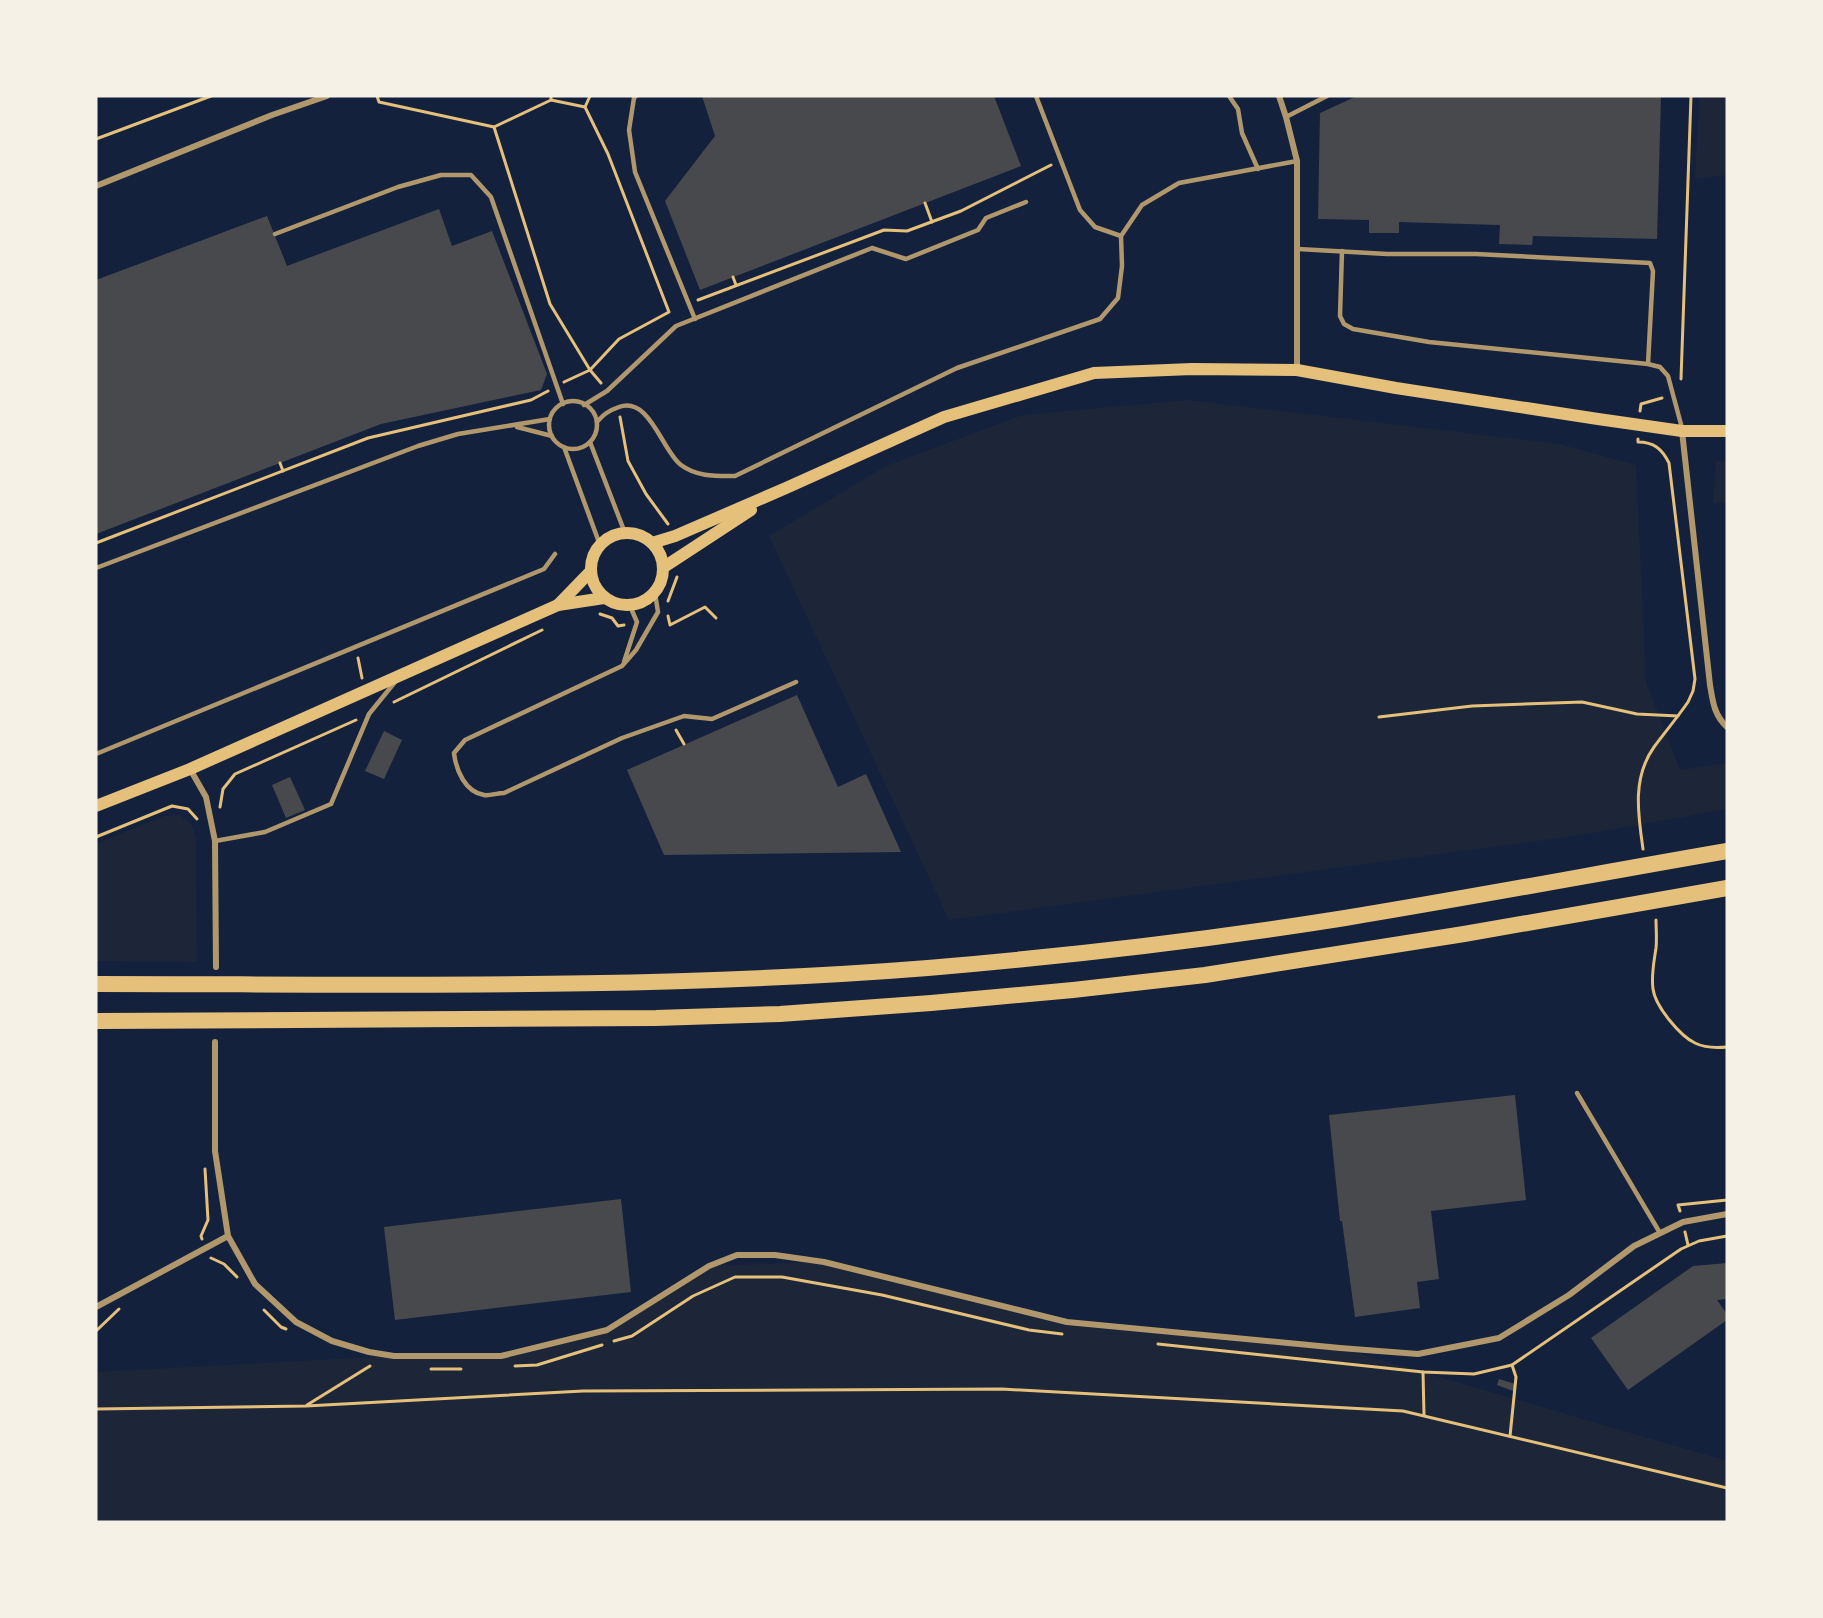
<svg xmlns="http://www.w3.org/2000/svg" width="1823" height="1618" viewBox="0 0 1823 1618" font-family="Literata,serif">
  <rect width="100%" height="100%" fill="#14213d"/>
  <!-- green -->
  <g fill="#1d2539">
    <polygon points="1699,96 1727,96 1727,175 1695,179"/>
    <polygon points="1188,400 1559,444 1636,465 1646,682 1680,770 1727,763 1727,809 1581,835 949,920 769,536 886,466 1023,415"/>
    <polygon points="1716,461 1727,461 1727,502 1713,504"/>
    <polygon points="180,815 191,824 196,837 197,962 96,961 96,844 164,816"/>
    <polygon points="824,1262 1067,1322 1340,1348 1727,1461 1727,1522 96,1522 96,1372 394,1356 501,1356 607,1330 709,1266"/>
  </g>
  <!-- building -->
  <g fill="#48494c">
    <polygon points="702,96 994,96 1021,166 700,290 665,201 715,136"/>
    <polygon points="1357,96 1661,96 1657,239 1533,236 1532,245 1499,244 1500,225 1399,222 1399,233 1369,233 1369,220 1318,219 1320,113"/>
    <polygon points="439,209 452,246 492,231 547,374 541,390 381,424 96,534 96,280 267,216 287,266"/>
    <polygon points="797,695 838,787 866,774 901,852 664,855 627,770"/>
    <polygon points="384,731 402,740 384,779 365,771"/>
    <polygon points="290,777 305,810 286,818 272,785"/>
    <polygon points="1515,1095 1526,1200 1431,1211 1439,1279 1417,1282 1420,1308 1355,1317 1342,1221 1340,1221 1329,1115"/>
    <polygon points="621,1199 631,1292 395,1320 384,1227"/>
    <polygon points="1727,1263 1727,1299 1717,1300 1727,1314 1727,1320 1628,1390 1591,1338 1693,1266"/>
    <polygon points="1499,1379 1515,1384 1513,1391 1497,1385"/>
  </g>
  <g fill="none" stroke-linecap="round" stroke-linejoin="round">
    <!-- path -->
    <g stroke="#e5c07b" stroke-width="3">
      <polyline points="377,96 379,102 494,127 551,100"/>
      <polyline points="551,96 551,100 585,107 590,96"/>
      <polyline points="494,127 550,304 590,370 601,383"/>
      <polyline points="96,139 211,96"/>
      <polyline points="925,203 932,222"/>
      <polyline points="733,277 736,285"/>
      <polyline points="698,300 884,230 907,231 961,211 1051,165"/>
      <polyline points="1681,379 1691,96"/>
      <polyline points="564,382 590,370 619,339 669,312 608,154 585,107"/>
      <polyline points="1640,411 1641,404 1662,398"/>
      <polyline points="620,417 628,461 646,494 668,524"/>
      <path d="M 1638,439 L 1638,442 C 1654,442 1662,449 1669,463 L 1695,679 L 1693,691 L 1688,702 C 1677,718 1665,732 1654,747 C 1632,778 1638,814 1643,849"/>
      <polyline points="280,463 283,471"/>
      <polyline points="96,543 368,438 531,400 548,391"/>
      <polyline points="668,601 677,577"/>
      <polyline points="600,614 612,618 618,626 624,625"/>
      <polyline points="668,616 670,625 705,607 716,618"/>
      <polyline points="358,658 362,678"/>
      <polyline points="394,702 542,630"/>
      <polyline points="1379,717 1472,706 1582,702 1637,714 1678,716"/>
      <polyline points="676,730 684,744"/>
      <polyline points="220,807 223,789 235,774 356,720"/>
      <polyline points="96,837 172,806 188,809 197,819"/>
      <path d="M 1656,920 C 1656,929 1657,939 1656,948 C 1654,962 1651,975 1653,989 C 1655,1006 1680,1036 1695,1043 C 1705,1048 1717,1048 1727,1047"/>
      <polyline points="1680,1211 1678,1205 1727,1200"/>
      <polyline points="1685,1232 1688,1245"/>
      <polyline points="202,1239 201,1236 208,1220 205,1169"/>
      <polyline points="211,1258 224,1264 237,1277"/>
      <polyline points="264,1310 281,1327 286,1329"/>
      <polyline points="96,1331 119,1309"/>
      <polyline points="614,1341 632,1336 693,1296 735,1277 782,1277 882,1295 1029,1330 1062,1334"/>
      <polyline points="1158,1344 1423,1372 1474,1374 1512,1365 1681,1249 1699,1241 1727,1236"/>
      <polyline points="515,1366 537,1365 602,1345"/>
      <polyline points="431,1369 461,1369"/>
      <polyline points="1423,1372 1424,1415"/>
      <polyline points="307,1405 370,1366"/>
      <polyline points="96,1409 306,1406 583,1391 1002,1389 1403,1411 1727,1488"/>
      <polyline points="1510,1436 1516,1377 1512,1365"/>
    </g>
    <!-- service -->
    <g stroke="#b1986c" stroke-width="4.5">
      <polyline points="636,96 634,98 629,130 635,172 695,319"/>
      <polyline points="1036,96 1080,210 1095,227 1121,236"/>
      <polyline points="1229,96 1238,109 1242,133 1258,169"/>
      <polyline points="1286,117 1327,96"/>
      <polyline points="275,234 398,187 441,175 471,175 491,197 563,404"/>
      <polyline points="1298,249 1387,254 1476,254 1650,263 1653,271 1648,364"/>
      <polyline points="1342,251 1340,316 1344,324 1353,329 1429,342 1648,364 1660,367 1668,376 1682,428"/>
      <circle cx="573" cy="425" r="24"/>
      <polyline points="584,405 607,391 676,326 872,248 906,259 978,230 986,218 1026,202"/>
      <path d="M 597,422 C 604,414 608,411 619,407 C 650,396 662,451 681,465 C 697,477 716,476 735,476 L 957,368 L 1100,319 L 1118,298 L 1122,266 L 1121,236 L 1142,205 L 1179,183 L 1297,161"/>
      <polyline points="517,427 552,436"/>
      <polyline points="590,442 625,533"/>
      <polyline points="564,447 600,545"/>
      <polyline points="96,568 418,446 458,434 550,419"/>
      <path d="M 655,593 L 658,612 L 636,650 L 622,666 L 465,740 L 454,753 C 456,770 465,792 484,795 C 490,796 497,793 504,793 L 622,738 L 684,716 L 712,719 L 796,682"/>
      <polyline points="624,662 637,622 630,606"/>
      <polyline points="96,754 544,569 555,554"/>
      <polyline points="215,841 265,832 331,804 369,714 395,682"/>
      <polyline points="1577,1093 1660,1233"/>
    </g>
    <!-- minor -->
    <g stroke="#b1986c" stroke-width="6">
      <polyline points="1279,96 1286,117 1297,161 1297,370"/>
      <polyline points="96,186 272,115 327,96"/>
      <path d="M 1682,431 L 1710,685 C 1713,702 1714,715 1727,727"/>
      <polyline points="190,769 206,797 215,841 216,967"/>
      <polyline points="215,1042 215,1151 228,1236 255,1284 296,1322 332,1341 369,1352 394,1356 501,1356 607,1330 709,1266 737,1255 775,1255 824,1262 1067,1322 1340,1348 1418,1354 1499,1338 1569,1295 1634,1246 1683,1222 1727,1214"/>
      <polyline points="96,1307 228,1236"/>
    </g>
    <!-- secondary -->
    <g stroke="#e5c07b" stroke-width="12">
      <circle cx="627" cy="569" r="36"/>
      <polyline points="652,543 675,536 786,488 944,417 1094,373 1192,369 1297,370 1396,388 1598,419 1682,431 1727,431"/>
      <polyline points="664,567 751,510"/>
      <polyline points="558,605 591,571"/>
      <polyline points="96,806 190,769 558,605 604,598"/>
    </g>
    <!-- motorway -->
    <g stroke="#e5c07b" stroke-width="16">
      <path d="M 96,984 C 373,984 651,990 928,968 C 1068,956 1207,940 1345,918 C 1473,897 1600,873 1727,851"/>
      <polyline points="96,1021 656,1018 780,1014 931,1003 1073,990 1205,975 1464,934 1727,888"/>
    </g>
  </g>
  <!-- border -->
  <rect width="1823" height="1618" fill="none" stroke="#f6f1e7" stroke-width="195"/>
</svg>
